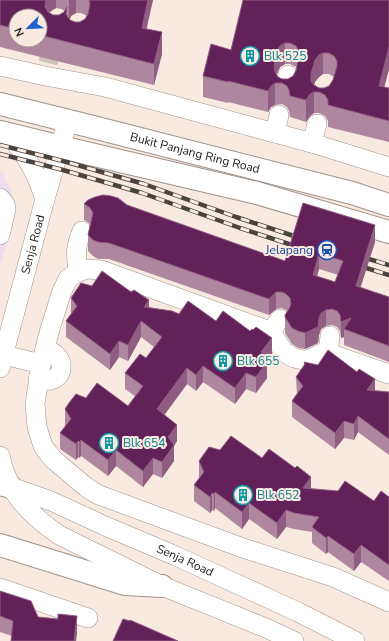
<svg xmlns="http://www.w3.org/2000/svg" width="389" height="641" viewBox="0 0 389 641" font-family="'Nunito Sans',sans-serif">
  <rect width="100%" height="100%" fill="#f8eae1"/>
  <!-- education -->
  <polygon fill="#edddef" points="0,171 3,173 12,194 15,212 12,229 0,265"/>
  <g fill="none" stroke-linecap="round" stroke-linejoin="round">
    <!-- minor-tunnel -->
    <polyline stroke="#cdc1b9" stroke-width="19" stroke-dasharray="19 10" stroke-linecap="butt" points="48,63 55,33"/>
    <defs>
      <g id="minor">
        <polyline points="0,66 45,76 105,87 312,143 389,167"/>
        <polyline points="285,90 288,75"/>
        <polyline points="275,133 279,115"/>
        <path d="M 9,134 C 17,144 25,155 31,166 C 37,176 41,187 45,199"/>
        <polyline points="312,143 317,124"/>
        <polyline points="0,198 5,204 6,209 0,235"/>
        <path d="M 78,272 C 76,253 75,248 82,231"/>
        <polyline points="270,332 280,319"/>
        <polyline points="328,353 330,336"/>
        <polyline points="0,354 41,364"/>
        <path id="s1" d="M 0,368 L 45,199 L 68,120"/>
        <polyline points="389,374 328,353 322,353 308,360 303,360 294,358 284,352 273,335 264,329 101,270 89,269 83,270 73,275 68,279 62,291 50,329 41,364 35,404 37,427 43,446 48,453 54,460 86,487 92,491 99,495 243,548 333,577 389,602"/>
        <path d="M 38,379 C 43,380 47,381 51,380 C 63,377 64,363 56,355 C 53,352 49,351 45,349"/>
        <path d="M 0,456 C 8,493 29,514 59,535 L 162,586 L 266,628 L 294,641"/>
        <path id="s2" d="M 11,487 L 51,501 L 105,526 L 176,556 L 298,612 L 355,641"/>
        <polyline points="0,588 88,618"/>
      </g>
      <g id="major">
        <path id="s3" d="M 0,104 L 93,127 L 352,193 L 389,205"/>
        <polyline points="0,132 86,153 257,193 389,232"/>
      </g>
      <g id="highway">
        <polyline points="0,484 11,487"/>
        <polyline points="0,545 125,584 162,586"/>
      </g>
    </defs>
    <!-- minor casing -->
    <use href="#minor" stroke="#9e928a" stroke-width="20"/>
    <!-- major casing -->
    <use href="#major" stroke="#9e928a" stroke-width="24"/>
    <!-- highway casing -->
    <use href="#highway" stroke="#9e928a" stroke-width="24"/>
    <!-- minor -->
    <use href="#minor" stroke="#fff" stroke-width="19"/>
    <!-- major -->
    <use href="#major" stroke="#fff" stroke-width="22"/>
    <!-- highway -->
    <use href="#highway" stroke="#fff" stroke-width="22"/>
    <defs>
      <g id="rail">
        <polyline points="0,145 63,161 144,184 236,217 303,239"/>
        <polyline points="0,154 63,170 142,193 240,228 301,248"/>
        <polyline points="359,256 389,265"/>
        <polyline points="357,265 389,275"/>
      </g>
    </defs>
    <!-- rail casing -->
    <use href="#rail" stroke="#4a4440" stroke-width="4.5"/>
    <!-- rail -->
    <use href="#rail" stroke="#f8eae1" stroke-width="3" stroke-dasharray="9" stroke-linecap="butt"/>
  </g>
  <!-- wall -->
  <g fill="#ae869e" fill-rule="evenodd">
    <path d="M 0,0 L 153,0 L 146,29 L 162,54 L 154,85 L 0,47 ZM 56,8 L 61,9 L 65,11 L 64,12 L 59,15 L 53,15 L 49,13 L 51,11 ZM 76,13 L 81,13 L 87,16 L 85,19 L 80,22 L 75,22 L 70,20 L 70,19 L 71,16 ZM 16,16 L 40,16 L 40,40 L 16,40 Z"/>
    <path d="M 389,0 L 389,69 L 384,87 L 389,88 L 389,142 L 328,127 L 328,121 L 325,116 L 319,113 L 314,113 L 310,116 L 306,122 L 290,117 L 289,111 L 287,107 L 282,104 L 275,105 L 271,107 L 268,112 L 228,102 L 228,103 L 203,97 L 203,76 ZM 285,64 L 290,64 L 296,67 L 296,68 L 293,76 L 288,79 L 282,79 L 278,77 L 277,75 L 280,67 ZM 323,74 L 329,74 L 334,77 L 333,80 L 329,86 L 324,88 L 319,88 L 314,85 L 315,82 L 319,77 Z"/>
    <path d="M 303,203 L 375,242 L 360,287 L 389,297 L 389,362 L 344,345 L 344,337 L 341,338 L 340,331 L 337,327 L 332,325 L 326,326 L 321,329 L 319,335 L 318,343 L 305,349 L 298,348 L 292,344 L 285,333 L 285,315 L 287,311 L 286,310 L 282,308 L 276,309 L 269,315 L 109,259 L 98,259 L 93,256 L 88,251 L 88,235 L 90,224 L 86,221 L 84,220 L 84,204 L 127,205 L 285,261 ZM 319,269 L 338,275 L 335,282 L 317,276 Z"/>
    <polygon points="71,298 149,307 216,321 272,354 266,361 267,378 256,393 246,389 235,404 203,382 196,391 187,384 164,415 177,441 174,446 174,461 162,478 153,474 143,487 116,466 108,476 81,456 79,458 78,457 76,460 60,449 60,433 65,426 65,409 86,398 128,406 135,396 125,389 125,373 146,358 154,347 141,337 128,361 119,357 110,370 66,337 66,321 71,314"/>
    <polygon points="304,362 375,391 389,392 389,455 358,432 354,440 344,438 335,449 292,417 292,401 297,393 296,377 304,366"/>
    <polygon points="220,450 262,458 311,489 374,501 389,497 389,581 361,562 354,571 328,552 326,554 312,543 312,532 294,529 286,527 277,539 249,519 242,529 215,508 214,511 212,510 210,513 194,501 194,485 199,478 199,461"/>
    <polygon points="0,591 38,617 77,632 76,641 11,641 12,636 0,632"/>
  </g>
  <!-- shaded-wall -->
  <g fill="#905d82">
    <polygon points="46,0 56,0 56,8 51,11 48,16 45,28"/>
    <polygon points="69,0 76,0 76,13 71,16 69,21"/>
    <polygon points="148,0 153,0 142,49 142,28"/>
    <polygon points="162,32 162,54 154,85 154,64"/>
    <polygon points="285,43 285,64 280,67 277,73 275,83 275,105 271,107 268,112 268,91 277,51 280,46"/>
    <polygon points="389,47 389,69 379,108 379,86"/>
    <polygon points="323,53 323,74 319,77 315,82 312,93 314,92 314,113 310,116 306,122 306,100 311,74 315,60 319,55"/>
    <polygon points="375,225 375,242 356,302 356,286"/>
    <polygon points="319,253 319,269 313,291 313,275"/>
    <polygon points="276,292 276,309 269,315 269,299"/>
    <polygon points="149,300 149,316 144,307"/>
    <polygon points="326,310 326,326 321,329 319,335 318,343 305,349 305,333 321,313"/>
    <polygon points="351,318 344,329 344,337 341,338 341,322"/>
    <polygon points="141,321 141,337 128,361 128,345"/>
    <polygon points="272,338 272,354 261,368 261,352"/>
    <polygon points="119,341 119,357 110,370 110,354"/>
    <polygon points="267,362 267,378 256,393 256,377"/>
    <polygon points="203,366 203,382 196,391 196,375"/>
    <polygon points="187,368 187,384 157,425 157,409"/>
    <polygon points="246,373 246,389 235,404 235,388"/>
    <polygon points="375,379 375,396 367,390"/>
    <polygon points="358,416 358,432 354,440 354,424"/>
    <polygon points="344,421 344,438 335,449 335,433"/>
    <polygon points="177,425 177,441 174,446 174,461 162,478 162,462 168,437"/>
    <polygon points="81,440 81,456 79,458 79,442"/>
    <polygon points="78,441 78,457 76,460 76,444"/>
    <polygon points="116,450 116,466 108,476 108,460"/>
    <polygon points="153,458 153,474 143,487 143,471"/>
    <polygon points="311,477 311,493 303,488"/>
    <polygon points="215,492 215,508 214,511 214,494"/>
    <polygon points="212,493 212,510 210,513 210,497"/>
    <polygon points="249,503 249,519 242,529 242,512"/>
    <polygon points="286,510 286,527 277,539 277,523"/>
    <polygon points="328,536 328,552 326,554 326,538"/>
    <polygon points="361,545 361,562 354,571 354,554"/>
    <polygon points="77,616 77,632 76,641 74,641"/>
  </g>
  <!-- building -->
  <g fill="#63215a" stroke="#905d82" fill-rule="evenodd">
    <polygon points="0,0 46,0 45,7 48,12 53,15 59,15 64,12 67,7 66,14 70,20 75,22 80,22 85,19 88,14 90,4 89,0 148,0 142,28 162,32 154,64 40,35 40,16 16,16 16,29 0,25"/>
    <path d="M 243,0 L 389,0 L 389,47 L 379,86 L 389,88 L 389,121 L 328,105 L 328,100 L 325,95 L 319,92 L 314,92 L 310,94 L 306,100 L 290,96 L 289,90 L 287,86 L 282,83 L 275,83 L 271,86 L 268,91 L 228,81 L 228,82 L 203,76 L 211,44 L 231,50 ZM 285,43 L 290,43 L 296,46 L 298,50 L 299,56 L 296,71 L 293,76 L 288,79 L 282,79 L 278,77 L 275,72 L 274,66 L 277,51 L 280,46 ZM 323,53 L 329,53 L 334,56 L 337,61 L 337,66 L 333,80 L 329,86 L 324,88 L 319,88 L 314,85 L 311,81 L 311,74 L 315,60 L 319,55 Z"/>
    <path d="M 103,195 L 111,196 L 118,198 L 127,205 L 285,261 L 303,203 L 349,217 L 375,225 L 356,286 L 389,297 L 389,346 L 344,329 L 351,318 L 341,322 L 340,315 L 337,311 L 332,309 L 326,310 L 321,313 L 319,318 L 318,327 L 305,333 L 298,331 L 292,328 L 285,317 L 285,315 L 289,309 L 291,304 L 290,298 L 286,294 L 282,292 L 276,292 L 269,299 L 109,243 L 98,242 L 93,240 L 88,235 L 93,213 L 90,208 L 86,205 L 84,204 L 88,200 L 95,197 ZM 319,253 L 343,261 L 335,282 L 313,275 Z"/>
    <polygon points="102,271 131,292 134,290 149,300 144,307 172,311 179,314 188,301 216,321 223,311 250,331 252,329 253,330 256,327 272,338 261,352 267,362 256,377 246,373 235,388 203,366 196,375 187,368 157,409 177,425 168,437 174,445 162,462 153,458 143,471 116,450 108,460 81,440 79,442 78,441 76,444 60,433 71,419 65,409 69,403 76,394 86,398 97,383 128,406 143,386 125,373 140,354 146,358 162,337 141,321 128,345 119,341 110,354 66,321 77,306 71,298 81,283 92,286"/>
    <polygon points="328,350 357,372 359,369 375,379 367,390 389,392 389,439 358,416 354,424 344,421 335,433 292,401 303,386 296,377 305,364 304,362 318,365"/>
    <polygon points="231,436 262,458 269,449 295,468 297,466 311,477 303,488 338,491 345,481 374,501 381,491 389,497 389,565 361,545 354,554 328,536 326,538 312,527 319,517 294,513 286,510 277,523 249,503 242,512 215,492 214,494 212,493 210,497 194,485 204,472 199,461 209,447 220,450"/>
    <polygon points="0,591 31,601 38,617 58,619 58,614 77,616 74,641 11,641 13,621 0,616"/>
    <polygon points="123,619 130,621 130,620 178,641 113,641"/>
  </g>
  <!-- icons -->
  <defs>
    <symbol id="building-ring" viewBox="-11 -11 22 22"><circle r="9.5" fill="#f8eae1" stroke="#0f9aa8" stroke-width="1.5"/><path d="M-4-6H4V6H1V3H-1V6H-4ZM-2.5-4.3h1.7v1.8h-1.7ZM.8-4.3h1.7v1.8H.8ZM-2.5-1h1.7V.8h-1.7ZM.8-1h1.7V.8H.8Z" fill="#0f9aa8"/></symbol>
    <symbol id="station-ring" viewBox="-11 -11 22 22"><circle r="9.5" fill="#f8eae1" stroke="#1a4fb4" stroke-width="1.5"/><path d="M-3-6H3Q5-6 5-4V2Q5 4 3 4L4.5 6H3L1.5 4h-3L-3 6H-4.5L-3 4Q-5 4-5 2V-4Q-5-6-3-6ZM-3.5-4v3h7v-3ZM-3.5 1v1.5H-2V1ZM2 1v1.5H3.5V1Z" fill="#1a4fb4"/></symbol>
  </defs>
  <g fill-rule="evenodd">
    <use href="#building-ring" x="239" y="45" width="22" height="22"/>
    <use href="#station-ring" x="316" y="239" width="22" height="22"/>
    <use href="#building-ring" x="212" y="350" width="22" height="22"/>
    <use href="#building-ring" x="98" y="432" width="22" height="22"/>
    <use href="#building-ring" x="232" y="484" width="22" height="22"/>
  </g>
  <g text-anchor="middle" stroke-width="4" stroke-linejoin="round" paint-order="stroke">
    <!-- culture labels -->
    <g font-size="12" fill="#0d838f" stroke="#f8eae1" text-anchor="start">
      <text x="264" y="60">Blk 525</text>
      <text x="237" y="365">Blk 655</text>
      <text x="123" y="447">Blk 654</text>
      <text x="257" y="499">Blk 652</text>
    </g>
    <!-- street labels -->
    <g font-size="12" fill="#201b18" stroke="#f8eae1">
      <text dy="4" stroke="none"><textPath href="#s3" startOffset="201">Bukit Panjang Ring Road</textPath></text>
      <text dy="4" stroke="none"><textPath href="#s1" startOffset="128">Senja Road</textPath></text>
      <text dy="4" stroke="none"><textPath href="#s2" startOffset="189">Senja Road</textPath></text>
    </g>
    <!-- transit labels -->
    <g font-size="12" fill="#164399" stroke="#f8eae1" text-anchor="end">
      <text x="313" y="254">Jelapang</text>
    </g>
  </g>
  <!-- north arrow -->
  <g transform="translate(28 28) rotate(246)"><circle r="19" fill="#f8eae1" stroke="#a29791"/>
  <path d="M0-3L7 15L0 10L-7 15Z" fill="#1f62cd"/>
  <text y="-6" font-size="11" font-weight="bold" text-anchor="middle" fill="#201b18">N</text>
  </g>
</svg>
